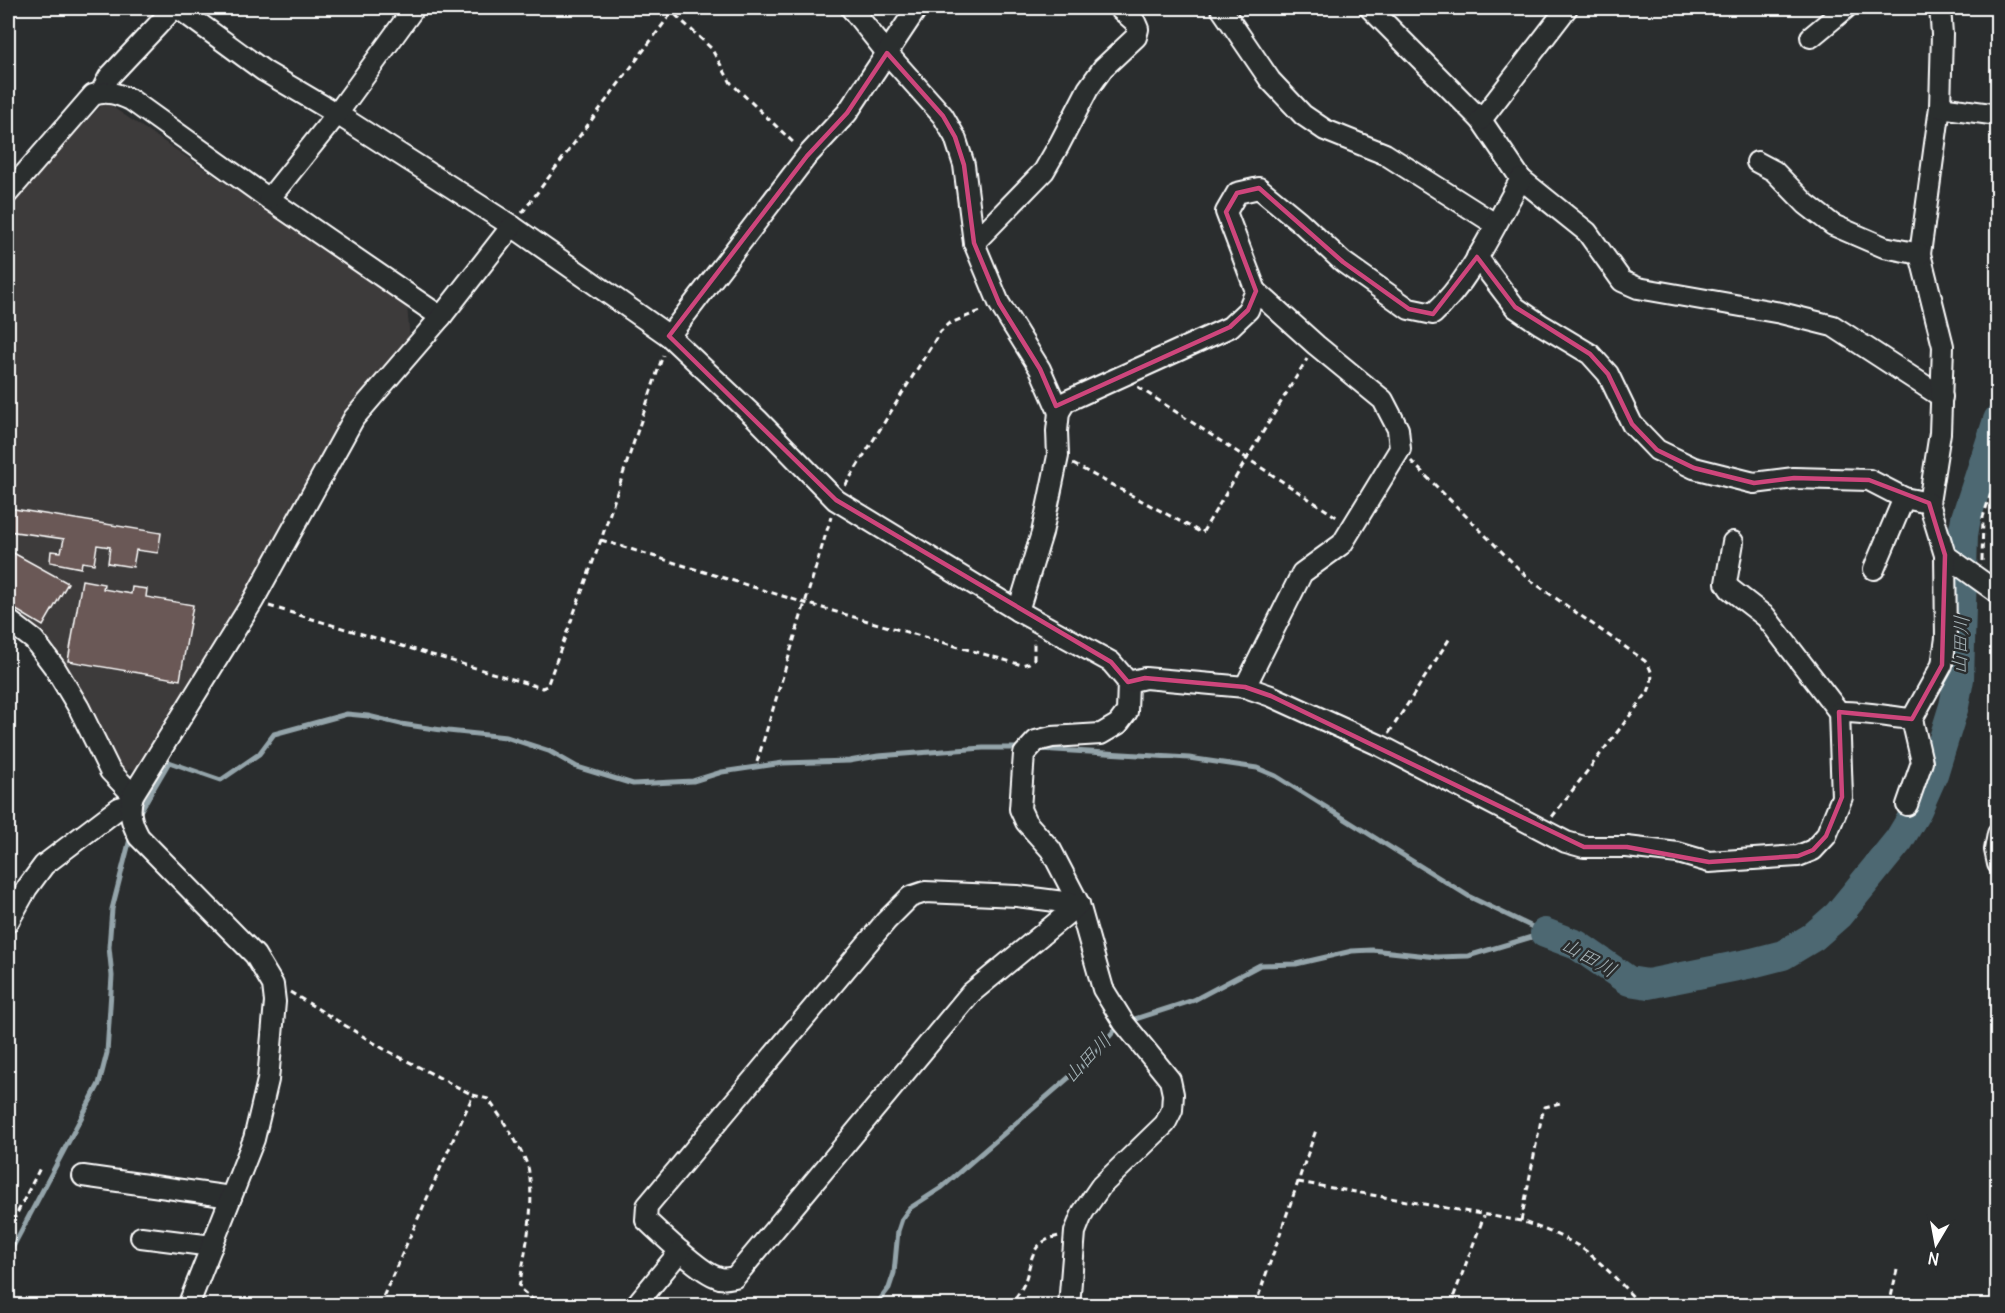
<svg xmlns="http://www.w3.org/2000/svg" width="2005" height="1313" viewBox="0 0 2005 1313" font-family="Delius,'Klee One',sans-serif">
  <rect width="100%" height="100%" fill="#2a2d2e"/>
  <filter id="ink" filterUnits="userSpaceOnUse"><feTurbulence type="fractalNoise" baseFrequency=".0167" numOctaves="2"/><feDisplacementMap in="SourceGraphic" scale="12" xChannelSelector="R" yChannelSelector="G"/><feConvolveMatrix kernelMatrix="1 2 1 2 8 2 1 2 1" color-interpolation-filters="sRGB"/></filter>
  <g filter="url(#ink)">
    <!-- built -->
    <polygon fill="#3e3a3a" points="105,102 407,305 410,341 342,420 246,595 168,726 136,769 115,771 8,614 8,203"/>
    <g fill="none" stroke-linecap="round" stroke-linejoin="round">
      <!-- stream -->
      <g stroke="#94a4aa" stroke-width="5">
        <polyline points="1039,749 1189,758 1257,768 1276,776 1470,897 1545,933"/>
        <polyline points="138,815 169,762 221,780 259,754 274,734 347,714 368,716 401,724 448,731 506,737 549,751 577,767 633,784 693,781 722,772 783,763 849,761 878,756 983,748 1021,748"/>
        <polyline points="1129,1021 1194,1000 1260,965 1296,964 1352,951 1372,950 1437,957 1468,956 1545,933"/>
        <polyline points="8,1256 99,1084 107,1053 112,976 109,947 112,909 131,835"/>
        <polyline points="8,1279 11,1306"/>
        <polyline points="875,1306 889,1288 894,1273 898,1231 902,1219 910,1208 941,1188 1088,1061 1120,1024"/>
      </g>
      <!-- river -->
      <polyline stroke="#4d6872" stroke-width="30" points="1545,933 1577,945 1629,981 1648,984 1752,963 1783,955 1813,937 1838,915 1899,840 1917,810 1933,774 1954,706 1959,679 1963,535 1966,518 1998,420"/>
    </g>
    <!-- building -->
    <g fill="#6b5956" stroke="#fff" stroke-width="1.5">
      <polygon points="8,508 161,533 158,553 136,550 133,567 108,563 110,547 97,545 94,564 82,562 81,568 50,562 51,551 61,552 64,539 8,531"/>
      <polygon points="8,550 68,583 43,626 8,605"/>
      <polygon points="82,580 104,584 103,589 131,594 132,587 147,589 146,597 193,605 180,680 68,661"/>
    </g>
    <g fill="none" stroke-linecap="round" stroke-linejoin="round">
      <defs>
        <g id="minor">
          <polyline points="178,8 264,71 337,114 512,226 669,336 757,419 836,500 1018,611 1111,662 1128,682 1127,712 1118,724 1101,734 1052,737 1036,741 1024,754 1020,809 1026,822 1051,850 1079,904 1103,989 1124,1023 1170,1080 1173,1094 1172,1110 1165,1124 1101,1186 1083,1212 1075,1232 1069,1306"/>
          <polyline points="851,8 887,53 943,116 955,137 964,165 974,243 999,303 1040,369 1059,412"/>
          <polyline points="1221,8 1270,80 1303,115 1325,130 1385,154 1495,224"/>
          <polyline points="1370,8 1481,120 1521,179 1587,232 1622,281 1638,288 1781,313 1833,326 1942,397"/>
          <polyline points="1940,8 1942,34 1940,107 1920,254 1943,346 1940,433 1929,503 1945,555 1998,593"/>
          <polyline points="1811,37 1846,8"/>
          <polyline points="101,92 109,77 174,8"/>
          <polyline points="1940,107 1998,115"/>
          <polyline points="1481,120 1567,8"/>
          <polyline points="1757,162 1774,171 1806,204 1833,225 1884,247 1920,254"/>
          <path d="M 8,193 L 93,95 C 107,90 118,94 131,100 L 269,199 L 441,317"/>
          <polyline points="269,199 337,114 414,8"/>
          <polyline points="974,243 1044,171 1059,145 1088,89 1103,68 1136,37 1138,29 1135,22 1119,8"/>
          <polyline points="1477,257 1515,307 1540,324 1590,354 1608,374 1632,424 1657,450 1694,468 1754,483 1794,478 1869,480 1904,498 1929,503"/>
          <polyline points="669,336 807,156 847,113 917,8"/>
          <polyline points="1874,569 1904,498"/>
          <path d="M 1018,611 L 1042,533 L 1058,456 L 1057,431 L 1059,412 L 1065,402 L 1230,327 L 1248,310 L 1256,291 L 1226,212 L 1237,193 L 1259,188 L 1299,221 L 1343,262 L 1409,309 L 1433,314 C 1472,279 1495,224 1521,179"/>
          <polyline points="8,620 34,640 55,668 79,708 110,771 133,795"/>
          <polyline points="1128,682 1145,678 1245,687 1271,696 1381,746 1566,842 1584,847 1627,847 1678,853 1709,862 1798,856 1813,850 1826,836 1842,797 1839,712 1766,617 1730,589 1726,583 1733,542"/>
          <polyline points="1245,687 1302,573 1342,544 1400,449 1398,429 1383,400 1316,345 1256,291"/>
          <path d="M 1839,712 C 1864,711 1888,717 1912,719"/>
          <polyline points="1907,805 1922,762 1912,719 1942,665 1946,638 1945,555"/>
          <polyline points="1998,834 1995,850 1998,864"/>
          <path d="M 925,892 L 1017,896 L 1079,904 L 971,993 L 735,1277 C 729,1278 723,1280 717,1277 C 700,1272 660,1233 646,1220 L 647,1206 L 886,921 L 910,897 Z"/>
          <polyline points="8,922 27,888 44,865 119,808 130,805"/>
          <polyline points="83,1176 231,1197"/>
          <polyline points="141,1237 212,1246"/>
          <path d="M 188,1306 L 254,1139 L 268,1080 L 275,1002 L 273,985 L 255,955 L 139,837 C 131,822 128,811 133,795 L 253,601 L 354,418 L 441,317 L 512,226"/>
          <polyline points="635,1306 680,1251"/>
        </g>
      </defs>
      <!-- minor casing -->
      <use href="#minor" stroke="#fff" stroke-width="24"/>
      <!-- path -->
      <g stroke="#fff" stroke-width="3" stroke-dasharray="6 4.5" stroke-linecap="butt">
        <polyline points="668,8 711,48 731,83 795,144"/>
        <polyline points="522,213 673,11 673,8"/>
        <polyline points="1138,387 1338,518"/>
        <path d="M 1411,461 L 1530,580 L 1645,661 C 1654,672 1653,679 1648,692 L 1552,817"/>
        <polyline points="1073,464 1202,533 1307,359"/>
        <polyline points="845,486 940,332 948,324 983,310"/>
        <polyline points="601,540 805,603 1022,665 1029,663 1034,659 1034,639"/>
        <polyline points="1982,561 1983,517 1998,472"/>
        <polyline points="269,606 542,688 547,686 601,540 663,355"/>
        <polyline points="1389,733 1450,638"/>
        <polyline points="757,762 831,517"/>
        <path d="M 290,992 L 384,1049 L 473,1095 L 488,1099 C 499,1114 527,1155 529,1172 C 535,1210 525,1250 519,1288 L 540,1306"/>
        <path d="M 1298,1182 L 1521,1221 C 1546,1230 1572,1239 1592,1256 C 1610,1271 1626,1289 1641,1306"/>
        <polyline points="1521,1221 1542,1115 1545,1107 1564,1102"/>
        <polyline points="8,1231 41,1166"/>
        <polyline points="379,1306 473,1095"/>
        <path d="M 1009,1306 C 1015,1298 1022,1290 1025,1281 C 1033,1258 1030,1242 1059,1236"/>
        <polyline points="1255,1306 1316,1130"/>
        <polyline points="1450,1306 1484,1216"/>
        <polyline points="1889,1306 1897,1270"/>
      </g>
      <!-- minor -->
      <use href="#minor" stroke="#2a2d2e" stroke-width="20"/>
    </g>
  </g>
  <!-- marked area -->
  <path fill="none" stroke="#ce467c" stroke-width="4.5" stroke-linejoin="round" d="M 887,53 L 943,116 L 955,137 L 964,165 L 974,243 L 999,303 L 1040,369 L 1056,406 L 1230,327 L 1248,310 L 1256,291 L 1226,212 L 1237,193 L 1259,188 L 1343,262 L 1409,309 L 1433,314 L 1477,257 L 1515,307 L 1590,354 L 1608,374 L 1632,424 L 1657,450 L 1694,468 L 1754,483 L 1794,478 L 1869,480 L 1929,503 L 1945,555 L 1942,665 L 1912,719 L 1839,712 L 1842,797 L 1826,836 L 1813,850 L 1798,856 L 1709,862 L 1627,847 L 1584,847 L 1271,696 L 1245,687 L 1145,678 L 1128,682 L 1111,662 L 836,500 L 669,336 L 807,156 L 847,113 Z"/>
  <g text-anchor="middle" stroke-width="5" stroke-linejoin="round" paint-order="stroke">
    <!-- water labels -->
    <g font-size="20" font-style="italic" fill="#a6b4b8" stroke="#2a2d2e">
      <text transform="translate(1960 645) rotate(-87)" y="7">山田川</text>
      <text transform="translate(1589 957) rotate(30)" y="7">山田川</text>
      <text transform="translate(1087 1058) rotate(-46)" y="7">山田川</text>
    </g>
  </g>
  <!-- margin -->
  <rect width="2005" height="1313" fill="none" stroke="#2a2d2e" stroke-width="30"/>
  <rect x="15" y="15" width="1975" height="1283" fill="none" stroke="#fff" stroke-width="2" filter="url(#ink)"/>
  <!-- north arrow -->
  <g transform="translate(1936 1244) rotate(190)" stroke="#2a2d2e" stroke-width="4.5" paint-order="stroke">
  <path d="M0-4.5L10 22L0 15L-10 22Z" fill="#ffffff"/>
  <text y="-9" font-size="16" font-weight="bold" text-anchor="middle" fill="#ffffff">N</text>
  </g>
</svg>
